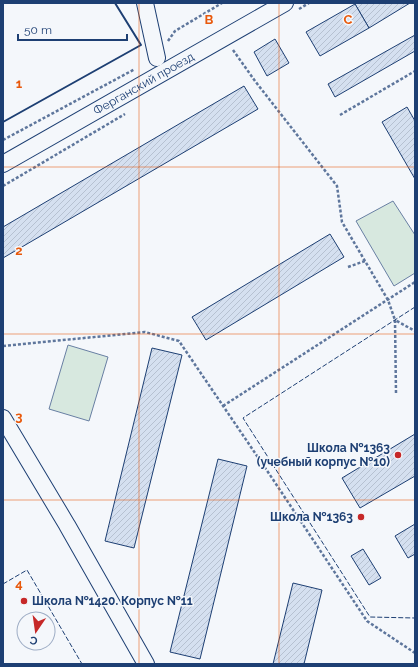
<svg xmlns="http://www.w3.org/2000/svg" width="418" height="667" viewBox="0 0 418 667" font-family="Raleway,sans-serif">
  <defs>
    <pattern id="building-hatch" width="6" height="6" patternUnits="userSpaceOnUse"><rect width="6" height="6" fill="#d5e0f0"/><path d="M-1 1l2-2M0 6l6-6M5 7l2-2" fill="none" stroke="#b6c1d1"/></pattern>
  </defs>
  <rect width="100%" height="100%" fill="#f4f7fb"/>
  <!-- green -->
  <g fill="#d7e8df" stroke="#687fa3">
    <polygon points="393,201 415,235 415,273 394,286 356,221"/>
    <polygon points="68,345 108,357 89,421 49,409"/>
  </g>
  <!-- building -->
  <g fill="url(#building-hatch)" stroke="#1d3f73">
    <polygon points="356,3 410,3 369,28 355,4"/>
    <polygon points="355,4 369,28 320,56 306,32"/>
    <polygon points="415,35 415,51 335,97 328,84"/>
    <polygon points="275,39 289,63 267,76 254,52"/>
    <polygon points="244,86 258,109 3,258 3,227"/>
    <polygon points="407,107 415,121 415,179 382,122"/>
    <polygon points="330,234 344,257 206,340 192,317"/>
    <polygon points="152,348 182,355 134,548 105,541"/>
    <polygon points="415,434 415,476 360,508 342,478"/>
    <polygon points="218,459 247,466 200,659 170,652"/>
    <polygon points="415,524 415,554 408,558 395,536"/>
    <polygon points="363,549 381,578 369,585 351,556"/>
    <polygon points="293,583 322,590 304,664 273,664"/>
  </g>
  <g fill="none" stroke-linecap="round" stroke-linejoin="round">
    <defs>
      <g id="minor">
        <polyline points="145,3 157,58"/>
        <path id="s1" d="M 3,164 L 285,3"/>
        <polyline points="3,418 67,525 146,664"/>
      </g>
    </defs>
    <!-- minor casing -->
    <use href="#minor" stroke="#1d3f73" stroke-width="18"/>
    <!-- path -->
    <g stroke="#5e769c" stroke-width="2.5" stroke-dasharray="3 2" stroke-linecap="butt">
      <polyline points="299,9 309,3"/>
      <polyline points="168,41 175,31 222,3"/>
      <polyline points="233,50 255,81 337,186 342,222 388,300 395,320"/>
      <polyline points="340,115 415,71"/>
      <polyline points="3,140 135,69"/>
      <polyline points="3,186 125,114"/>
      <polyline points="348,267 365,261"/>
      <polyline points="3,346 145,332 179,341 272,478 367,621 415,653"/>
      <polyline points="396,393 395,320 415,331"/>
      <polyline points="223,406 415,282"/>
    </g>
    <!-- minor -->
    <use href="#minor" stroke="#f4f7fb" stroke-width="16"/>
    <!-- fence -->
    <g stroke="#1d3f73" stroke-width="1" stroke-dasharray="5 2" stroke-linecap="butt">
      <polyline points="415,307 243,418 370,617 415,618"/>
      <polyline points="3,584 27,570 82,664"/>
    </g>
    <!-- wall -->
    <polyline stroke="#1d3f73" stroke-width="2" points="3,122 141,45 115,3"/>
  </g>
  <!-- grid -->
  <path fill="none" stroke="#e8590c" stroke-width="1" stroke-opacity="0.55" d="M 139,3 L 139,664M 279,3 L 279,664M 3,167 L 415,167M 3,334 L 415,334M 3,500 L 415,500"/>
  <!-- markers -->
  <g fill="#c62828" stroke="#f4f7fb" stroke-width="1.5">
    <circle cx="398" cy="455" r="4"/>
    <circle cx="361" cy="517" r="4"/>
    <circle cx="24" cy="601" r="4"/>
  </g>
  <g text-anchor="middle" stroke-width="3" stroke-linejoin="round" paint-order="stroke">
    <!-- street labels -->
    <g font-size="12" fill="#1d3f73" stroke="#f4f7fb">
      <text dy="4" stroke="none"><textPath href="#s1" startOffset="162">Ферганский проезд</textPath></text>
    </g>
    <!-- poi labels -->
    <g font-size="12" font-weight="bold" fill="#1d3f73" stroke="#f4f7fb" text-anchor="end">
      <text x="390" y="452">Школа №1363<tspan x="390" dy="14">(учебный корпус №10)</tspan></text>
      <text x="353" y="521">Школа №1363</text>
      <text x="32" y="605" text-anchor="start">Школа №1420. Корпус №11</text>
    </g>
  </g>
  <g font-size="13" text-anchor="middle" font-weight="bold" fill="#e8590c" stroke="#f4f7fb" stroke-width="3" stroke-linejoin="round" paint-order="stroke">
    <text x="209" y="24">B</text>
    <text x="348" y="24">C</text>
    <text x="19" y="88">1</text>
    <text x="19" y="255">2</text>
    <text x="19" y="421">3</text>
    <text x="19" y="588">4</text>
  </g>
  <!-- border -->
  <rect width="418" height="667" fill="none" stroke="#1d3f73" stroke-width="8"/>
  <!-- north arrow -->
  <g transform="translate(36 631) rotate(193)"><circle r="19" fill="#f4f7fb" stroke="#9eadc5"/>
  <path d="M0-3L7 15L0 10L-7 15Z" fill="#c62828"/>
  <text y="-6" font-size="11" font-weight="bold" text-anchor="middle" fill="#1d3f73">С</text>
  </g>
  <!-- scale -->
  <path d="M18 34v6h109v-6" fill="none" stroke="#1d3f73" stroke-width="2"/>
  <text x="24" y="34" font-size="12" fill="#1d3f73" stroke="#f4f7fb" stroke-width="3" paint-order="stroke">50 m</text>
</svg>
